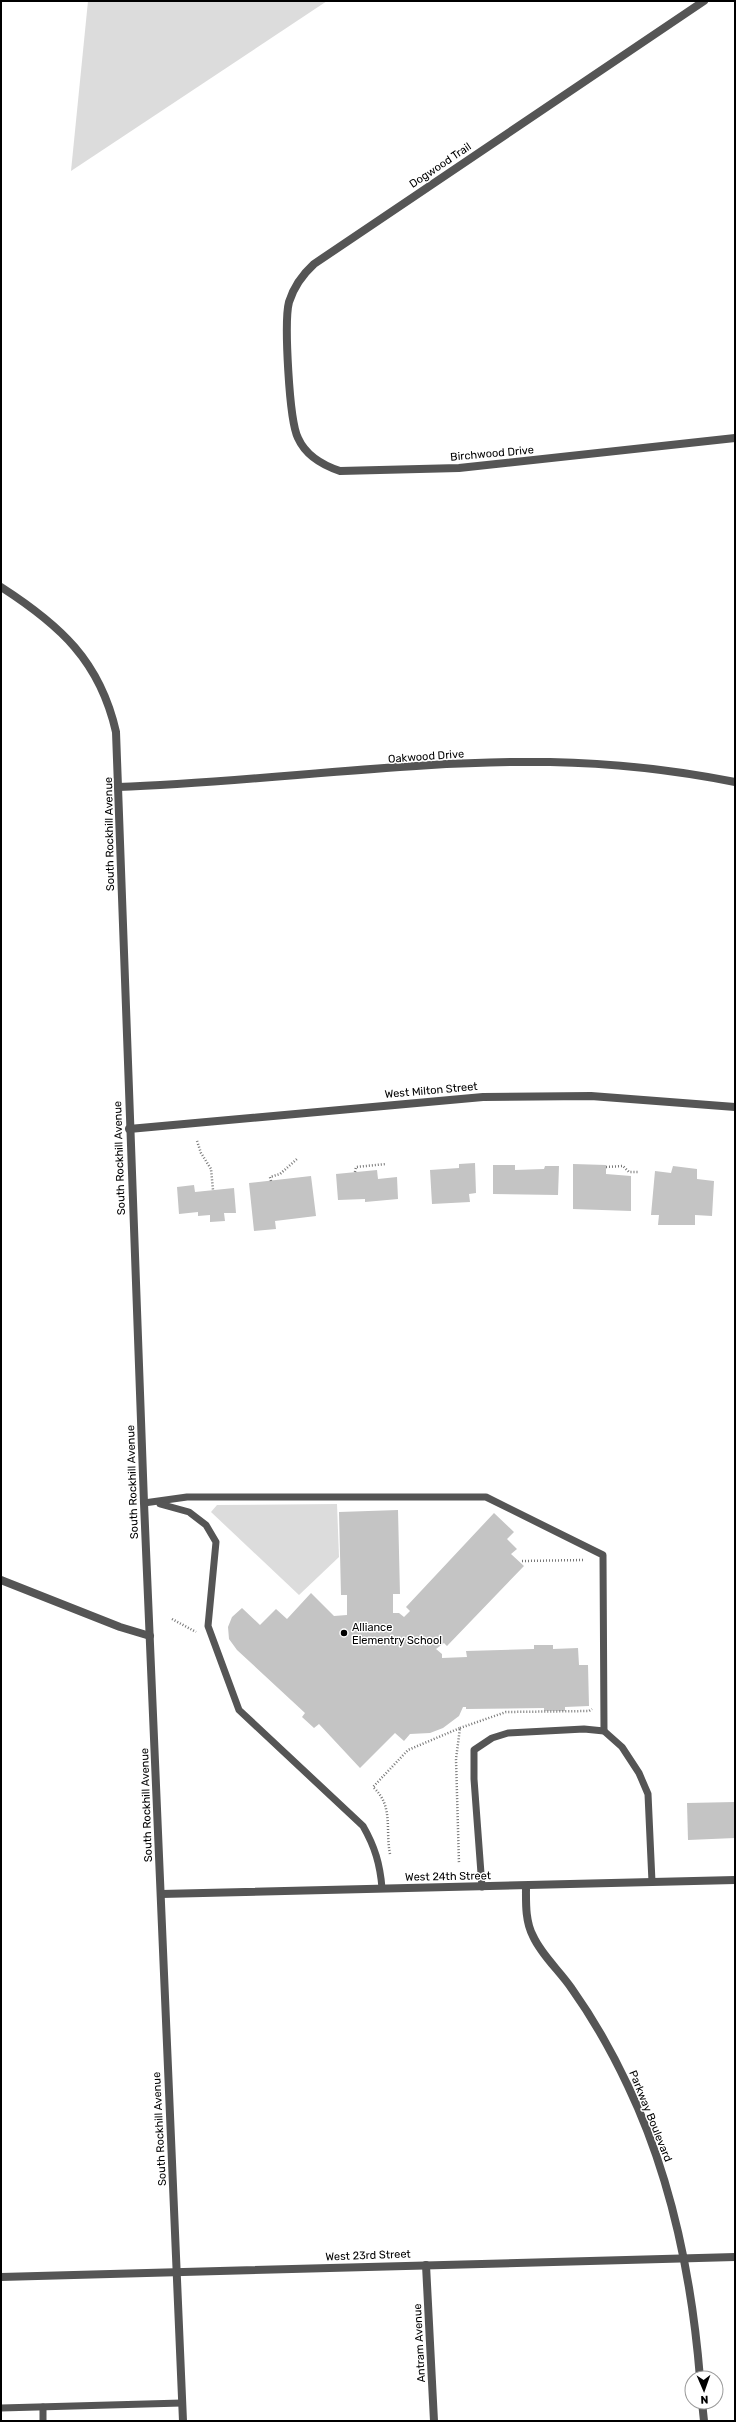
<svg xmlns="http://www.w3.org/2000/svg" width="736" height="2422" viewBox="0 0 736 2422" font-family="Rubik,sans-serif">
  <rect width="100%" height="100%" fill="#fff"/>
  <!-- green -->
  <g fill="#dcdcdc">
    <polygon points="88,1 327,1 71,171"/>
    <polygon points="337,1504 339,1557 299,1595 211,1512 217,1505"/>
  </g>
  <!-- building -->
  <g fill="#c4c4c4">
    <polygon points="475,1163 476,1193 469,1194 470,1202 432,1204 430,1170 459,1168 459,1164"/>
    <polygon points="573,1164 606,1165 606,1174 631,1176 631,1211 573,1209"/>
    <polygon points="493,1165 515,1165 515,1170 544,1169 545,1166 559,1166 558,1195 493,1194"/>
    <polygon points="673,1166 697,1169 697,1179 714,1181 712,1216 695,1215 695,1225 658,1225 659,1215 651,1215 655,1171 671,1173"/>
    <polygon points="377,1170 378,1179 397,1177 398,1199 365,1202 365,1199 338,1200 336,1174"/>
    <polygon points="311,1176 316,1216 275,1221 276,1229 254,1231 249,1183"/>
    <polygon points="194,1185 195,1192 234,1188 236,1213 224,1213 225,1221 210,1222 210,1215 198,1216 198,1212 179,1214 177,1187"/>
    <polygon points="398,1510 400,1594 393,1594 393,1613 399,1613 404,1617 410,1611 406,1607 494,1513 514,1532 507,1539 517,1549 511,1554 524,1566 447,1646 444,1643 436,1649 442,1654 442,1658 467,1657 466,1651 534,1649 534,1645 553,1645 553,1649 578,1648 579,1665 588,1665 589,1706 565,1707 565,1711 544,1711 544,1708 466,1709 466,1707 463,1707 459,1716 443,1728 430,1733 410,1734 404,1741 395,1733 360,1768 319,1724 314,1728 302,1717 305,1713 237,1650 229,1639 228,1627 232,1617 242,1608 260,1625 276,1609 287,1619 311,1593 334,1616 347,1615 347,1595 341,1595 339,1512"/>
    <polygon points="735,1802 735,1838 688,1840 687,1803"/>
  </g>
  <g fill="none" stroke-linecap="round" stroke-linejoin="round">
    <!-- path -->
    <g stroke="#777" stroke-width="2.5" stroke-dasharray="1 2" stroke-linecap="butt">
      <polyline points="197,1141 201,1153 211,1169 213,1190"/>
      <polyline points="606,1167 623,1166 629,1172 638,1172"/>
      <polyline points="355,1172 356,1167 386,1164"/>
      <polyline points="271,1181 270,1177 280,1174 298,1158"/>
      <polyline points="522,1561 584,1560"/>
      <polyline points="172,1619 196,1632"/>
      <polyline points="460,1728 506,1712 589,1711 592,1709"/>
      <path d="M 390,1854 C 385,1829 394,1806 373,1787 L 408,1750 L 460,1728 L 456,1759 L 459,1864"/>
    </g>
    <!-- service -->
    <g stroke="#555" stroke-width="7">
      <polyline points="144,1503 187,1497 486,1497 603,1555 604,1731"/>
      <path d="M 160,1504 L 189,1512 L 206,1525 L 216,1542 L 208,1626 L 239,1710 L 363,1826 C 375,1847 380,1864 382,1888"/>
      <polyline points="482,1887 474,1779 474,1750 492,1738 508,1733 584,1729 604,1731 622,1747 639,1773 648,1794 652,1882"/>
      <polyline points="43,2407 43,2421"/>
      <polyline points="1,2408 182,2403"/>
    </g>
    <!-- minor -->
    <g stroke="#555" stroke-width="8">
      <path d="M 704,1 L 314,264 C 302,275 294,286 289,302 C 284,321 289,420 298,438 C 306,456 322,465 340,471 L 459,468 L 735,438"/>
      <path d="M 1,587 C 60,625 100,661 116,732 L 144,1503 L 183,2421"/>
      <path d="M 118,787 C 262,782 406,760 550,762 C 612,763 674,770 735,782"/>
      <polyline points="129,1129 483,1097 591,1096 735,1107"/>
      <polyline points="1,1580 120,1627 150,1636"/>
      <path d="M 526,1886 C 526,1902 525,1921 533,1936 C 542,1956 560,1971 572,1989 C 594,2020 612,2052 628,2086 C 671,2176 692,2279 700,2378"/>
      <polyline points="161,1894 735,1880"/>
      <polyline points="426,2265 434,2421"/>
      <polyline points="1,2277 735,2257"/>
      <polyline points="702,2402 704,2421"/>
    </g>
  </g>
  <!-- markers -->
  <circle fill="#000" stroke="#fff" stroke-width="1.5" cx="344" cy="1633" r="4"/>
  <g text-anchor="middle" stroke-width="3" stroke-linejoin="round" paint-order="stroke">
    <!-- street labels -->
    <g font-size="11" fill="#000" stroke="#fff">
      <text transform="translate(440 165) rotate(-34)" y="4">Dogwood Trail</text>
      <text transform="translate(492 453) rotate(-5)" y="4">Birchwood Drive</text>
      <text transform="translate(426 756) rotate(-4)" y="4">Oakwood Drive</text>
      <text transform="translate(109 834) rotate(-91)" y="4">South Rockhill Avenue</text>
      <text transform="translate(431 1090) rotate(-5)" y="4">West Milton Street</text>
      <text transform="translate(119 1158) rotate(-92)" y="4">South Rockhill Avenue</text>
      <text transform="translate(132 1482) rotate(-92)" y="4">South Rockhill Avenue</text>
      <text transform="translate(146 1805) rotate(-92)" y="4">South Rockhill Avenue</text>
      <text transform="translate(448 1876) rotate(-1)" y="4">West 24th Street</text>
      <text transform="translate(651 2116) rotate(68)" y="4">Parkway Boulevard</text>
      <text transform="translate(159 2129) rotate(-93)" y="4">South Rockhill Avenue</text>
      <text transform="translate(368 2255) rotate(-2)" y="4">West 23rd Street</text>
      <text transform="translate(419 2343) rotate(-93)" y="4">Antram Avenue</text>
    </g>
    <!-- poi labels -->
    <g font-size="11" fill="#000" stroke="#fff" text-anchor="start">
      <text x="352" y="1631">Alliance<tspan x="352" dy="13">Elementry School</tspan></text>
    </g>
  </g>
  <!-- border -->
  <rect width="736" height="2422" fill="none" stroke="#000000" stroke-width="4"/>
  <!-- north arrow -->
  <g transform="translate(704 2390) rotate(178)"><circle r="19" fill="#ffffff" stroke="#999999"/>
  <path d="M0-3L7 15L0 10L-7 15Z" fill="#000000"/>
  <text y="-6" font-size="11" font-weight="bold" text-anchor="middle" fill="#000000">N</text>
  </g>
</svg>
